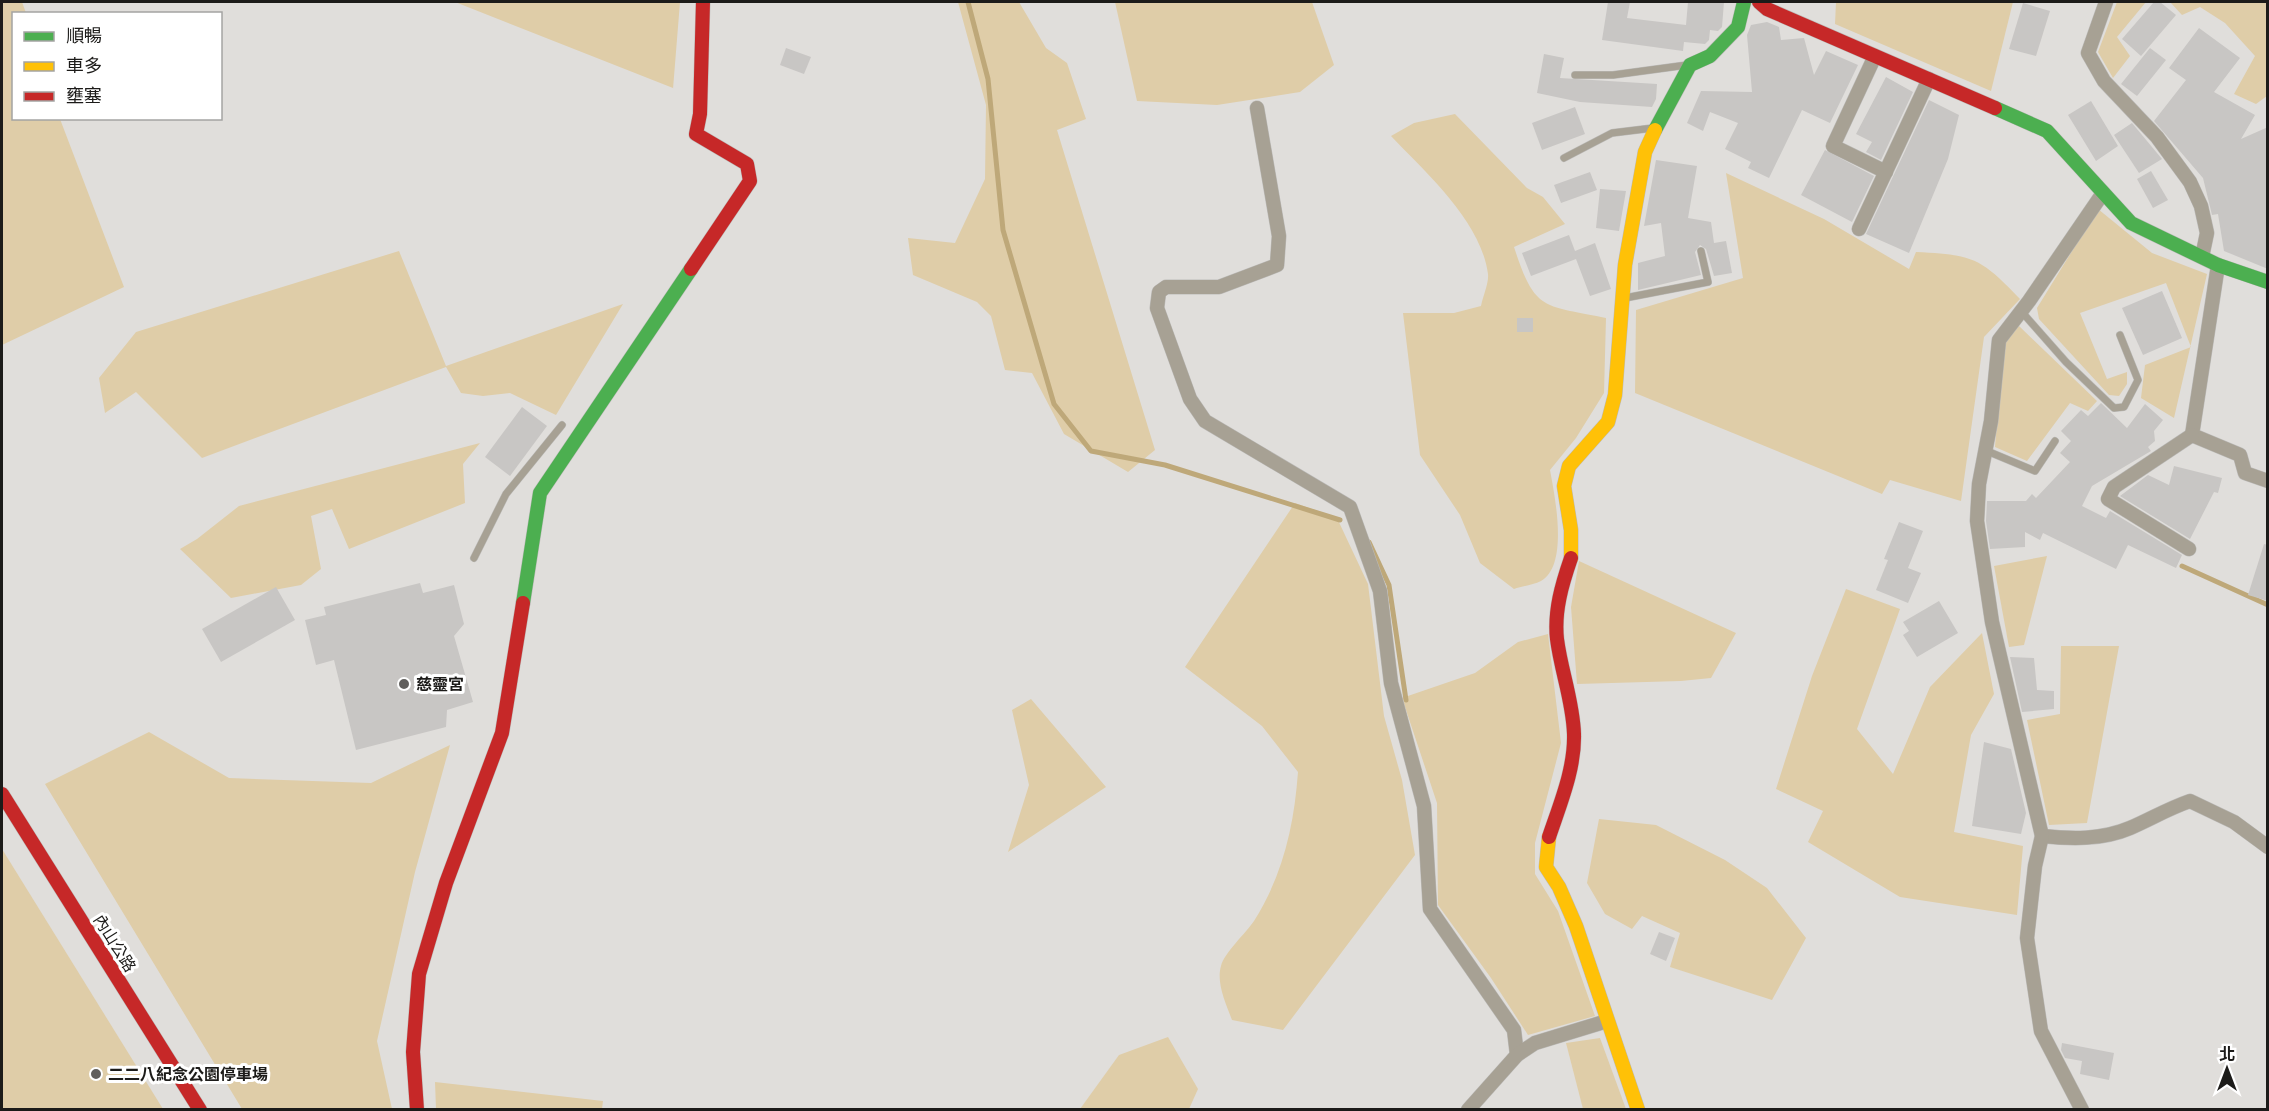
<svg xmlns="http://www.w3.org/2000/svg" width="2269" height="1111" viewBox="0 0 2269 1111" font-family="Manrope,'Noto Sans TC',sans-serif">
  <rect width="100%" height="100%" fill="#e0dedb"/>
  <!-- green -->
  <g fill="#dfcda8">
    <polygon points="2,2 22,2 26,13 14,14 14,118 60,119 124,287 2,345"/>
    <polygon points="455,2 680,2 673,89 673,88"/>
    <polygon points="958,2 1019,2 1046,48 1067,63 1086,119 1057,130 1155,450 1128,472 1064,434 1032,373 1005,370 991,316 977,302 913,275 908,238 955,243 985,179 986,105"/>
    <polygon points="1115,2 1312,2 1334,65 1300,92 1217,105 1137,101"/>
    <polygon points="1836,2 2013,2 1991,91 1835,24"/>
    <polygon points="2117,2 2146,2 2117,37 2130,56 2113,78 2098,52"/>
    <polygon points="2170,2 2267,2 2267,96 2256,104 2234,94 2255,56 2225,23 2200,7 2182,15"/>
    <path d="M 1455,114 L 1527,188 L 1543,197 L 1565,224 L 1514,247 C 1535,312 1543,305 1606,318 L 1604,393 L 1576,438 L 1550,470 C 1555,497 1569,565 1541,581 C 1533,585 1522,586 1514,589 L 1480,563 L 1460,515 L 1420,455 L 1403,313 L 1454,313 L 1481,306 C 1483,296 1489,283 1488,274 C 1481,221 1426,173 1391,136 L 1414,123 Z"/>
    <path d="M 1726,173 L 1824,219 L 1909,269 L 1916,252 C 1973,255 1980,257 2020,299 L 1984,337 L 1961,501 L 1890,480 L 1882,494 L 1635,393 L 1636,310 L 1743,278 Z"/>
    <polygon points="2098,209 2152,253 2207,274 2174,418 2141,398 2145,365 2191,347 2166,283 2080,313 2107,379 2127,372 2127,384 2119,396 2109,395 2039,319 2037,308"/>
    <polygon points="399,251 446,366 623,304 556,415 510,393 483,396 461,393 446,367 202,458 136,392 105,413 99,378 136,332"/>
    <polygon points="2019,326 2097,401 2088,411 2070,403 2027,461 1995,447 2003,343"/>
    <polygon points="480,443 463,464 465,503 349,549 332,509 311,516 321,569 301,585 231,598 180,549 197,539 239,506"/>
    <path d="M 1295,503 L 1337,518 L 1368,584 L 1384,716 L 1402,780 L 1415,855 L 1283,1030 L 1232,1020 C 1226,1004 1216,983 1221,966 C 1224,953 1246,933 1254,921 C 1283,875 1294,826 1298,772 L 1262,726 L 1185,667 Z"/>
    <polygon points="2047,556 2024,645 2009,647 1994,566"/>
    <polygon points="1579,561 1736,633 1711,678 1681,681 1577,684 1571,607"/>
    <polygon points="1846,589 1900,609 1857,729 1893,774 1930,687 1982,633 1994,694 1971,735 1954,832 2023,846 2017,915 1900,897 1808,842 1823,811 1776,789 1812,676"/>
    <polygon points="1548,634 1561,743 1535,843 1535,874 1558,911 1595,1016 1528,1035 1491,978 1438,905 1437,803 1402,698 1475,673 1518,642"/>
    <polygon points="2061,646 2119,646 2087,823 2049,825 2027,720 2060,714"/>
    <polygon points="1031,699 1106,787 1008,852 1029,785 1012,710"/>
    <polygon points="149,732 229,778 371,783 450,745 415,872 377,1041 392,1109 242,1109 45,784"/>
    <polygon points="1599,819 1656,825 1725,860 1767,888 1806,938 1772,1000 1670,967 1680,933 1642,916 1632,929 1605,914 1587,883"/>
    <polygon points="2,849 163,1109 2,1109"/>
    <polygon points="1168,1037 1198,1089 1189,1109 1080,1109 1119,1055"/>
    <polygon points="1600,1038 1626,1109 1583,1109 1566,1043"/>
    <polygon points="435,1082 603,1101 602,1109 436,1109"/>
  </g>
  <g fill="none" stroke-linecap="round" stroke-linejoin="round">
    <!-- stream -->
    <g stroke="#bea879" stroke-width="5">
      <polyline points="968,2 988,79 1003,230 1054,404 1091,451 1165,465 1340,520"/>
      <polyline points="1369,542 1389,585 1406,700"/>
      <polyline points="2182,566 2268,605"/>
    </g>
  </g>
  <!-- building -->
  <g fill="#c8c6c4">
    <polygon points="1608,2 1630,2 1627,18 1686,25 1688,2 1724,2 1722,27 1718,31 1710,30 1709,40 1705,44 1684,42 1683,51 1602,40"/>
    <polygon points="2154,2 2160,2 2176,15 2141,56 2122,39"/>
    <polygon points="2023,3 2050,11 2036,56 2009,49"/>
    <polygon points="1767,22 1779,27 1781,40 1804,38 1814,75 1826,51 1858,65 1830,123 1802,110 1769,178 1748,168 1751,162 1725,149 1738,123 1710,112 1703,131 1687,123 1701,91 1752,92 1747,35 1751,25"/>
    <polygon points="2199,28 2240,58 2214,92 2255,115 2241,139 2268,127 2268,269 2224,251 2218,214 2212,215 2203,178 2154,121 2186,80 2169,68"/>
    <polygon points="786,48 811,57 804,74 780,65"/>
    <polygon points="2150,48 2166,60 2137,96 2121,84"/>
    <polygon points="1544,54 1564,58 1560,78 1657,84 1656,99 1652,107 1580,102 1537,93"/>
    <polygon points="1886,77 1913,92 1881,160 1866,152 1872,142 1856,134"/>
    <polygon points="1929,100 1959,115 1948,159 1909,253 1866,234"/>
    <polygon points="2091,101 2118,146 2096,161 2068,115"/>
    <polygon points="1575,107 1585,134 1542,150 1532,123"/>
    <polygon points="2132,123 2162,159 2139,173 2114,135"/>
    <polygon points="1825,150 1874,176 1852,222 1801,195"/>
    <polygon points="1656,160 1697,166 1688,218 1711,222 1714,243 1726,241 1732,273 1714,276 1706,249 1700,245 1695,252 1701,275 1638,290 1638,263 1665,256 1661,223 1644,226"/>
    <polygon points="2151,171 2168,200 2153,208 2137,179"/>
    <polygon points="1590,172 1597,190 1561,203 1554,185"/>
    <polygon points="1600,189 1626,191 1619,231 1596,228"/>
    <polygon points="1569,235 1575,251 1595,243 1611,289 1590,296 1576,259 1531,276 1522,253"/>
    <polygon points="2162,291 2182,338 2143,355 2122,308"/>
    <rect x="1517" y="318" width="16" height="14"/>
    <polygon points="2101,403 2127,428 2145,404 2163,420 2154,431 2155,441 2148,447 2151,451 2092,486 2082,506 2106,518 2110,511 2182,555 2176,568 2128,545 2116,569 2043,533 2040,540 2025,532 2025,547 1990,549 1986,521 1987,501 2026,501 2032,494 2036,498 2070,462 2060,453 2071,441 2061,431 2081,410 2088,416"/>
    <polygon points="522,407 547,426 510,476 485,457"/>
    <polygon points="2174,466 2222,478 2218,493 2214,492 2190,539 2120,496 2148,475 2169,485"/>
    <polygon points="1899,522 1923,531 1908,568 1921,573 1908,603 1876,590 1888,560 1884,559"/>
    <polygon points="2264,544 2268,545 2268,601 2248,595"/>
    <polygon points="420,583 423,593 454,585 464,624 454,636 473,702 447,710 446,727 356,750 334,660 316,665 305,620 326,615 324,607"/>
    <polygon points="276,587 295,620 221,662 202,629"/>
    <polygon points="1939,601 1958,633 1917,657 1903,635 1909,631 1903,622"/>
    <polygon points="2010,657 2034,658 2037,690 2054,691 2054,709 2022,712"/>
    <polygon points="1984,742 2011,749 2026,813 2021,834 1972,826"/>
    <polygon points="1659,932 1675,938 1666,961 1650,954"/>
    <polygon points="2062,1043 2114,1053 2109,1080 2080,1074 2082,1061 2065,1058 2061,1050"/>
  </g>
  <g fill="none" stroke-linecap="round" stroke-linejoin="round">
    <defs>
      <g id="lane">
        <polyline points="1575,75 1613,75 1687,65"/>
        <polyline points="1564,158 1612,133 1653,128"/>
        <polyline points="1625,298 1708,282 1701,251"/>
        <polyline points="2021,311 2066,362 2114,408 2124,407 2138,380 2120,335"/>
        <polyline points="1987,451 2035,471 2055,441"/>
        <polyline points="474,558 506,494 562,425"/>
      </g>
      <g id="street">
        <polyline points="2106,2 2088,53 2104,81 2157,137 2190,182 2201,206 2207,233 2202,257"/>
        <polyline points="1875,56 1833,146 1886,172"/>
        <polyline points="1257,108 1279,236 1277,265 1219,287 1166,287 1159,292 1157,308 1190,399 1205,421 1350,507 1380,591 1391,683 1424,806 1430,909 1514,1030 1517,1055"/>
        <polyline points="1859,229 1929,79"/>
        <polyline points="2218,265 2192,435 2240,455 2245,473 2268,481"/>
        <polyline points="2189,549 2108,499 2114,487 2192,435"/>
        <path d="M 2042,836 C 2071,839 2102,840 2130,828 C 2151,819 2167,809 2190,801 L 2234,822 L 2268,847"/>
        <polyline points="1468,1110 1517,1055 1535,1043 1607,1021"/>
        <polyline points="2082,1110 2041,1031 2027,938 2035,866 2042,836 1992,622 1977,521 1979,484 1991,421 1999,340 2029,301 2103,193"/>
      </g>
      <g id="fast">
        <polyline points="1995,108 2047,131 2131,223 2218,265 2268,282"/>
        <polyline points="1655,130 1690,65 1710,56 1738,27 1744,2"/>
        <polyline points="523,603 540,493 691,269"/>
      </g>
      <g id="slow">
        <polyline points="1571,558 1571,530 1564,486 1569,466 1608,422 1615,395 1625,265 1645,152 1655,130"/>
        <polyline points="1549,837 1546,867 1559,887 1576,926 1638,1110"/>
      </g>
      <g id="jam">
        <polyline points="1759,2 1767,9 1995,108"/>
        <polyline points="691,269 750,181 747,164 696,134 700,114 703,2"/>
        <polyline points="2,794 200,1110"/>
        <path d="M 1549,837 C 1560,804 1575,769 1574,734 C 1573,701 1561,671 1557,639 C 1554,611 1562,584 1571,558"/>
        <polyline points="417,1110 413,1052 419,974 446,883 502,733 523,603"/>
      </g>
    </defs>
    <!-- lane casing -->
    <use href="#lane" stroke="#bcbbb9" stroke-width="8"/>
    <!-- street casing -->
    <use href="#street" stroke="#bcbbb9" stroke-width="15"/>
    <!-- fast casing -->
    <use href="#fast" stroke="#bcbbb9" stroke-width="15"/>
    <!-- slow casing -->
    <use href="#slow" stroke="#bcbbb9" stroke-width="15"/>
    <!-- jam casing -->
    <use href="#jam" stroke="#bcbbb9" stroke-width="15"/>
    <!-- lane -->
    <use href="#lane" stroke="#a7a194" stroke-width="7"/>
    <!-- street -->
    <use href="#street" stroke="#a7a194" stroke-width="14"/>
    <!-- fast -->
    <use href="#fast" stroke="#4caf50" stroke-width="14"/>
    <!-- slow -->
    <use href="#slow" stroke="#ffc107" stroke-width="14"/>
    <!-- jam -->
    <use href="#jam" stroke="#c62828" stroke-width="14"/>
  </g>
  <!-- markers -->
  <g fill="#615f5d" stroke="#fff" stroke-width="2">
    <circle cx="404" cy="684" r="6"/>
    <circle cx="96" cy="1074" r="6"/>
  </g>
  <g text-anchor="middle" stroke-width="6" stroke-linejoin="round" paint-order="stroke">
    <!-- poi labels -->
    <g font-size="16" font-weight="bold" fill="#1c1b19" stroke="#fff" text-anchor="start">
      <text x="416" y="690">慈靈宮</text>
      <text x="108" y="1080">二二八紀念公園停車場</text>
    </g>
    <!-- street labels -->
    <g font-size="16" fill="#1c1b19" stroke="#fff">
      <text transform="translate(115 943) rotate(58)" y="6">內山公路</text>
    </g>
  </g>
  <!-- border -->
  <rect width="2269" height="1111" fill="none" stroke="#1c1b19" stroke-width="6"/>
  <!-- legend -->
  <rect x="12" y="12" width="210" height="108" fill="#ffffff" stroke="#a4a4a3" stroke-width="1.5"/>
  <rect x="24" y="32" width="30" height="9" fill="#4caf50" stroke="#a4a4a3" stroke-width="1.5"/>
  <text x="66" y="42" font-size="18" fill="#1c1b19">順暢</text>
  <rect x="24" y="62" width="30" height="9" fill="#ffc107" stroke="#a4a4a3" stroke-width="1.5"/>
  <text x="66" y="72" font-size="18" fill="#1c1b19">車多</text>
  <rect x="24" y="92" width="30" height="9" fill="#c62828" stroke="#a4a4a3" stroke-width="1.5"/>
  <text x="66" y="102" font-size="18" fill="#1c1b19">壅塞</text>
  <!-- north arrow -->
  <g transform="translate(2227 1069)" stroke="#ffffff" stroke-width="4.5" paint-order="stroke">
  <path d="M0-4.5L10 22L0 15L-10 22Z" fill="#1c1b19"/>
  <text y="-9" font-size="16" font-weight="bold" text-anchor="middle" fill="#1c1b19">北</text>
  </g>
</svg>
